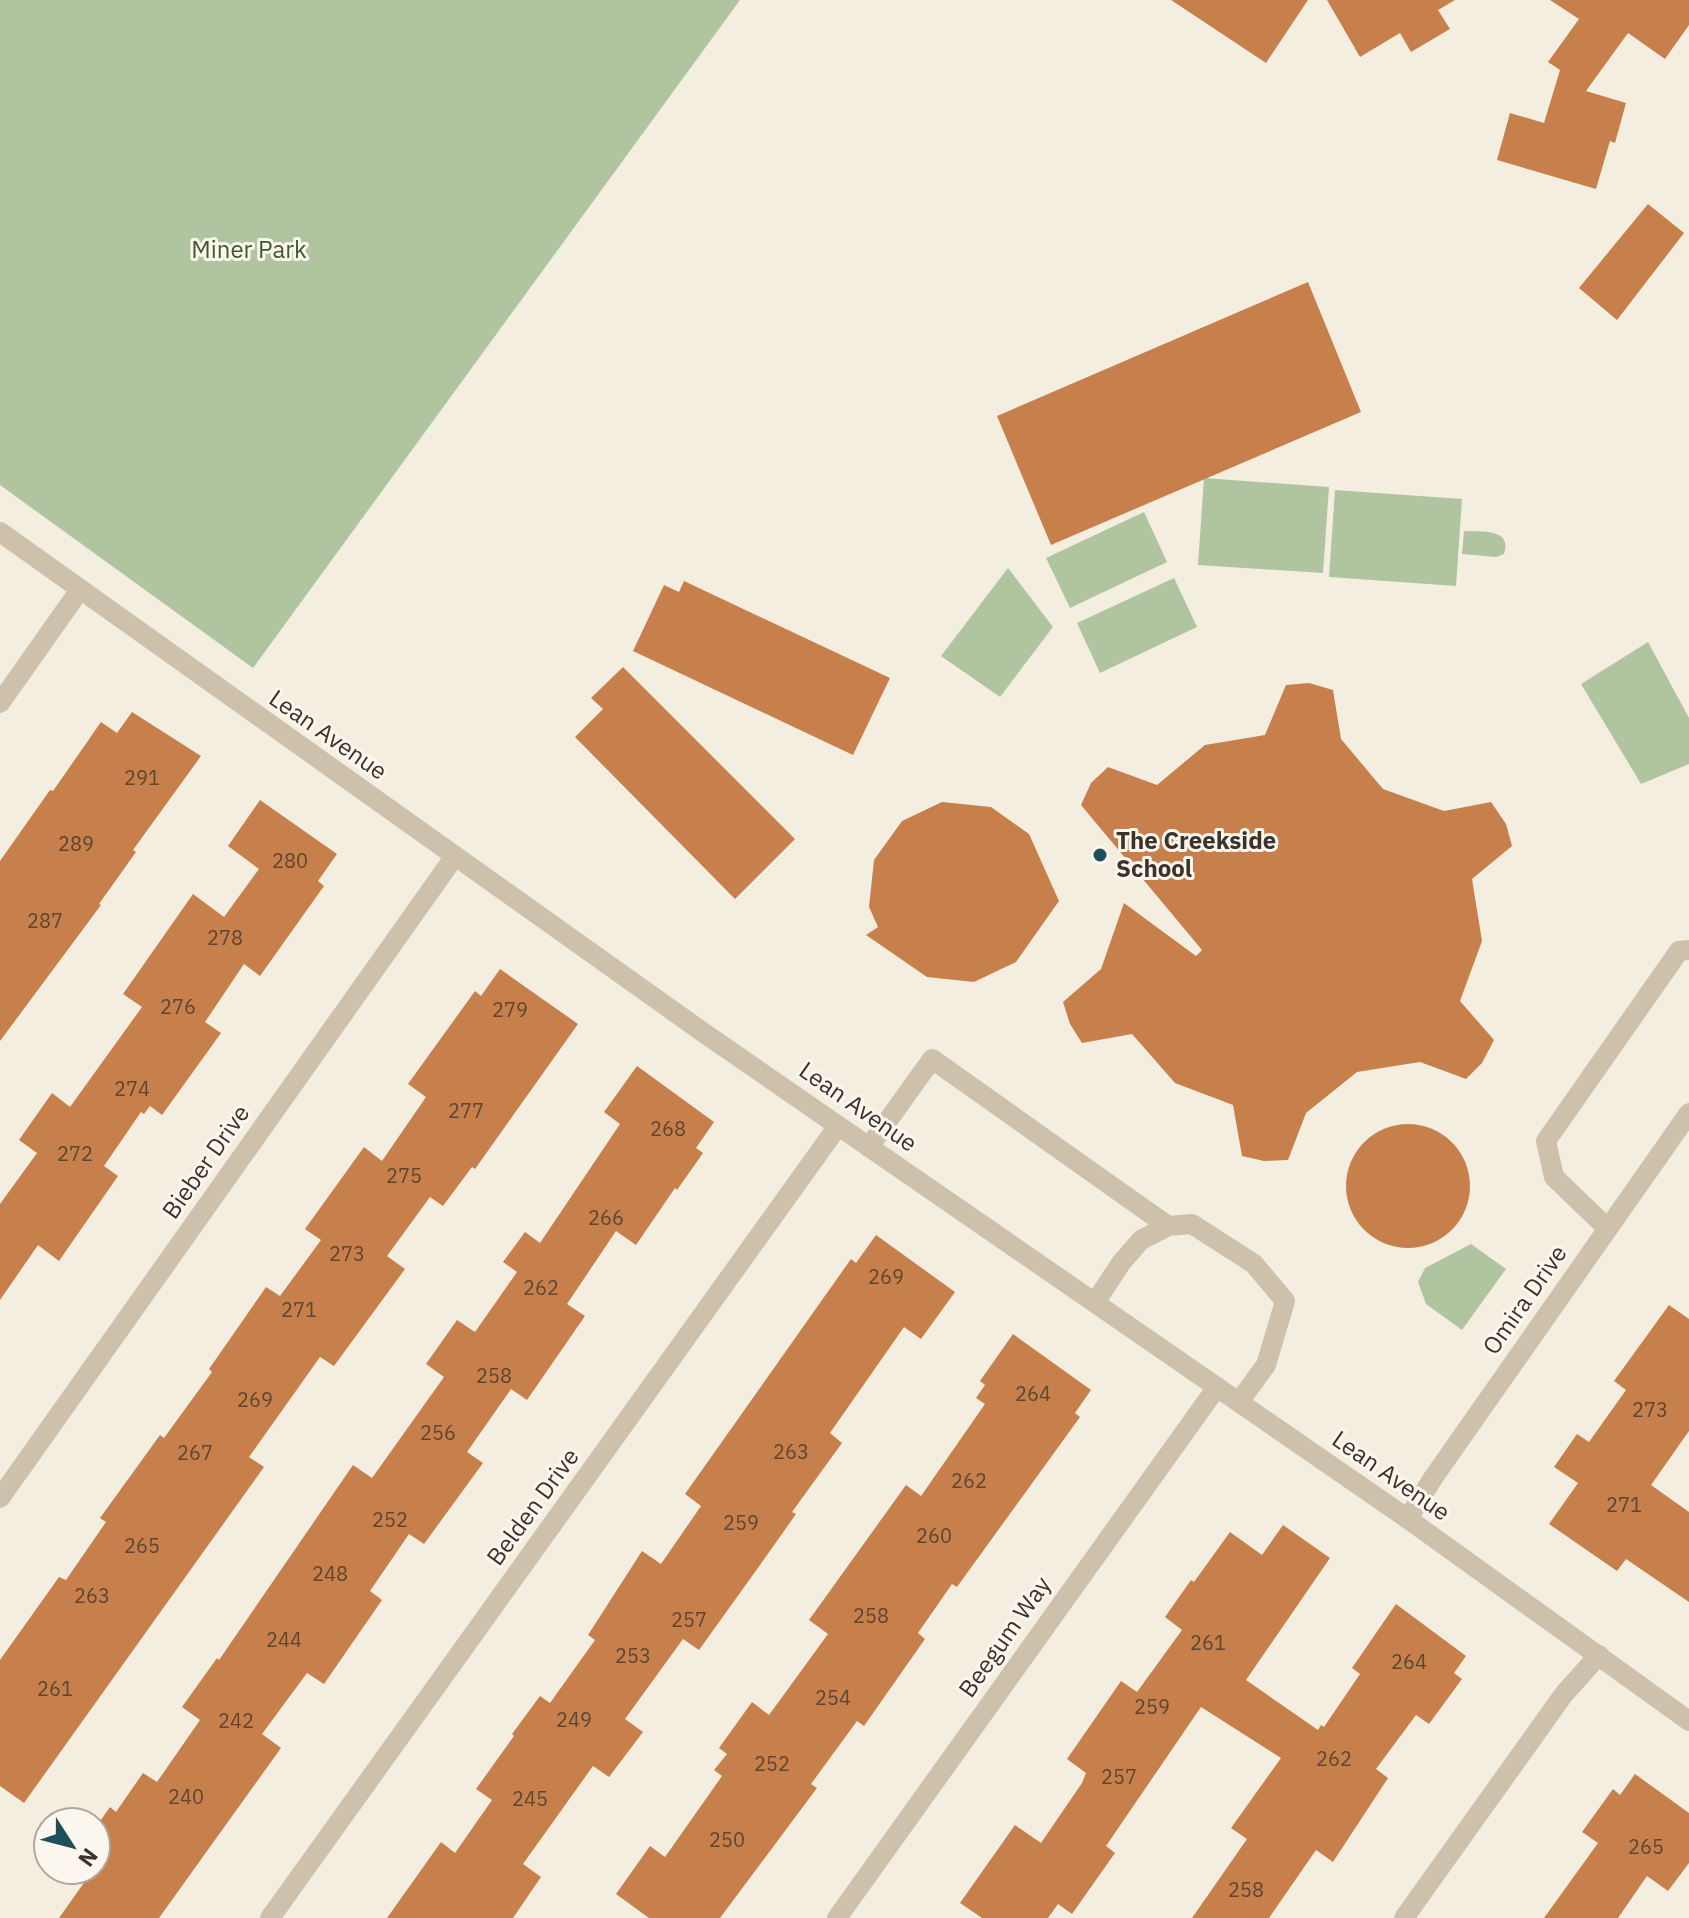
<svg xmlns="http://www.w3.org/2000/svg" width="1689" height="1918" viewBox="0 0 1689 1918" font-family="'IBM Plex Sans',sans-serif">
  <rect width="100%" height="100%" fill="#f4eee1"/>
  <!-- green -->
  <g fill="#b1c4a0">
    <polygon points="0,0 740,0 253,668 0,485"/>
    <polygon points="1204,478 1329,487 1323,573 1198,565"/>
    <polygon points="1335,490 1462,499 1456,586 1329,577"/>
    <polygon points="1144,512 1167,562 1070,608 1046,558"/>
    <path d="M 1464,531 C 1481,532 1513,528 1504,554 L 1496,557 L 1462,554 Z"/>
    <polygon points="1008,568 1053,627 1000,697 941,656"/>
    <polygon points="1174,578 1197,627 1100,673 1077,623"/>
    <polygon points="1648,642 1689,718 1689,764 1641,784 1581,684"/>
    <polygon points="1471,1244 1506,1269 1462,1330 1426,1304 1418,1282 1425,1268"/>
  </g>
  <!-- building -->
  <g fill="#c7804b">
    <polygon points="1171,0 1308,0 1266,63"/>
    <polygon points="1327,0 1455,0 1438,10 1450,29 1411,52 1400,33 1360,57"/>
    <polygon points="1550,0 1689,0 1689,25 1665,59 1628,33 1586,91 1626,103 1615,143 1610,141 1596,189 1497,160 1510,113 1544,123 1560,70 1548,62 1579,19"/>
    <polygon points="1648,204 1684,233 1617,320 1579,288"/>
    <polygon points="1308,282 1361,412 1051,545 997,416"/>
    <polygon points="684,581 890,678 853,755 633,651 664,585 679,592"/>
    <polygon points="623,667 795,839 735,899 575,737 603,709 591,698"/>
    <polygon points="1309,683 1333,690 1341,739 1383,789 1444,811 1491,802 1506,824 1512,846 1472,879 1482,941 1460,1001 1494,1040 1482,1063 1466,1079 1420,1062 1357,1072 1306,1113 1288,1160 1264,1161 1242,1156 1233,1105 1175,1083 1132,1034 1082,1043 1070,1024 1063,1002 1101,969 1124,903 1196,956 1202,950 1081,805 1091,783 1108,767 1157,785 1205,745 1265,735 1286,685"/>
    <polygon points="132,712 201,756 133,850 136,852 99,904 101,905 0,1041 0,861 50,790 53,791 101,722 117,733"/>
    <polygon points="260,800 337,854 318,881 324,886 260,976 244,964 205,1022 221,1033 162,1115 150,1106 144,1114 141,1112 104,1166 118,1176 59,1261 38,1245 0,1300 0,1204 37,1153 19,1140 52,1093 70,1107 142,1007 123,994 193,894 224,917 259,869 228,846"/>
    <polygon points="942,802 991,807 1029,834 1059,901 1016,962 974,982 927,977 866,935 878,927 869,907 874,860 902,821"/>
    <polygon points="500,969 578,1024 475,1169 472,1167 443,1206 430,1197 387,1256 405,1269 334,1366 320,1357 249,1457 264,1467 24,1803 0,1786 0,1660 59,1577 66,1580 106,1522 100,1518 160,1435 164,1438 212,1372 209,1369 266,1287 280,1296 321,1240 305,1229 364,1147 382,1161 426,1097 408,1084 475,991 481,996"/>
    <polygon points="637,1066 714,1122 696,1148 703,1153 677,1190 675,1188 636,1245 616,1231 567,1304 585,1316 527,1400 511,1389 467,1452 483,1463 424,1544 409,1534 370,1591 382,1600 324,1684 307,1673 262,1734 281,1748 159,1918 59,1918 93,1870 96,1870 96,1827 110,1807 116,1812 143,1773 157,1782 200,1720 182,1707 217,1658 219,1660 353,1465 372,1478 444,1377 426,1364 457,1320 475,1332 517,1272 503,1262 525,1232 540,1243 620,1124 604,1112"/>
    <circle cx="1408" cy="1186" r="62"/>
    <polygon points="876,1235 955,1292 921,1339 904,1327 830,1433 842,1443 792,1512 796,1514 760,1565 699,1650 683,1639 625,1719 643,1732 609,1777 593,1766 523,1864 541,1877 513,1918 387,1918 441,1842 455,1853 492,1800 476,1789 514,1736 512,1734 540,1696 550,1703 595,1640 588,1635 642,1551 661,1564 701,1506 685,1494 851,1259 856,1263"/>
    <polygon points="1669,1305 1689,1319 1689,1431 1651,1485 1689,1512 1689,1602 1626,1559 1617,1571 1549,1524 1578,1483 1554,1467 1577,1434 1589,1442 1626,1390 1614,1381"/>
    <polygon points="1013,1334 1091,1390 1075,1413 1080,1417 957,1587 952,1584 918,1633 925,1639 864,1726 857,1721 811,1784 817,1788 720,1918 649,1918 616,1894 650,1846 665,1857 722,1776 714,1770 727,1754 719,1748 752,1702 769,1715 828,1634 809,1620 906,1485 921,1496 985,1404 976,1398 985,1385 980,1381"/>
    <polygon points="1283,1525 1330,1558 1246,1680 1318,1730 1321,1725 1324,1727 1360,1674 1352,1668 1396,1604 1466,1656 1454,1673 1462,1679 1429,1724 1416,1715 1376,1769 1388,1778 1333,1862 1316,1850 1269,1918 1192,1918 1247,1839 1231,1828 1281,1758 1201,1707 1106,1846 1115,1853 1072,1914 1058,1904 1048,1918 982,1918 960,1903 1015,1825 1041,1843 1082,1783 1086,1773 1067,1759 1121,1681 1137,1692 1182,1630 1165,1617 1191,1580 1194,1582 1230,1532 1262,1555"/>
    <polygon points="1635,1774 1689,1813 1689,1863 1668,1891 1647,1876 1618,1918 1544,1918 1598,1843 1582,1832 1613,1789 1620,1795"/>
  </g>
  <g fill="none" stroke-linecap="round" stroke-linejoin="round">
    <!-- minor -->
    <g stroke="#cdc1ac" stroke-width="20">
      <polyline points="0,532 704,1033 1408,1519 1689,1721"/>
      <polyline points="0,703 79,591"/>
      <polyline points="869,1147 932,1059 1168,1226"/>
      <polyline points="1607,1228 1554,1177 1546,1141 1679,951 1689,950"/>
      <polyline points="1096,1301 1121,1263 1141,1240 1168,1226 1192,1224 1254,1264 1285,1301 1266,1365 1239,1402"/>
      <polyline points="0,1498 455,856"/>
      <polyline points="1408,1519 1433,1478 1689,1113"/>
      <polyline points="270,1918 838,1126"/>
      <polyline points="837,1918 1217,1387"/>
      <polyline points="1404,1918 1564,1694 1599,1655"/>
    </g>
  </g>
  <!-- markers -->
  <circle fill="#1f4e5d" stroke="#fbf7ee" stroke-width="3" cx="1100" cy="855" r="8"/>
  <g text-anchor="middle" stroke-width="6" stroke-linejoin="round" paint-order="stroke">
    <!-- number labels -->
    <g font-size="20" fill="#5e4633">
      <text x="142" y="785">291</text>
      <text x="76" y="851">289</text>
      <text x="290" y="868">280</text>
      <text x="45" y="928">287</text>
      <text x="225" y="945">278</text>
      <text x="178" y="1014">276</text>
      <text x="510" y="1017">279</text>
      <text x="132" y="1096">274</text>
      <text x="466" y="1118">277</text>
      <text x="668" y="1136">268</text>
      <text x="75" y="1161">272</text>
      <text x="404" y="1183">275</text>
      <text x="606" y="1225">266</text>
      <text x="347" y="1261">273</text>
      <text x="886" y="1284">269</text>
      <text x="541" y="1295">262</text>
      <text x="299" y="1317">271</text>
      <text x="494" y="1383">258</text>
      <text x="1033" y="1401">264</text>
      <text x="255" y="1407">269</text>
      <text x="1650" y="1417">273</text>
      <text x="438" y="1440">256</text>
      <text x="791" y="1459">263</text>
      <text x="195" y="1460">267</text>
      <text x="969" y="1488">262</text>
      <text x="1624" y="1512">271</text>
      <text x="390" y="1527">252</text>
      <text x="741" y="1530">259</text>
      <text x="934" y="1543">260</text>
      <text x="142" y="1553">265</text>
      <text x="330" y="1581">248</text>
      <text x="92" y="1603">263</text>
      <text x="871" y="1623">258</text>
      <text x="689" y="1627">257</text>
      <text x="284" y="1647">244</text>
      <text x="1208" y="1650">261</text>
      <text x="633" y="1663">253</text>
      <text x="1409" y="1669">264</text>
      <text x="55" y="1696">261</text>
      <text x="833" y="1705">254</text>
      <text x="1152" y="1714">259</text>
      <text x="574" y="1727">249</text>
      <text x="236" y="1728">242</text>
      <text x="1334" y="1766">262</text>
      <text x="772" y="1771">252</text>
      <text x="1119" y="1784">257</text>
      <text x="186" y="1804">240</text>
      <text x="530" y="1806">245</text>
      <text x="727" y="1847">250</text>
      <text x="1646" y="1854">265</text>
      <text x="1246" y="1897">258</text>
    </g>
    <!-- park labels -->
    <g font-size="24" fill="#42592e" stroke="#fbf7ee">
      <text x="249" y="258">Miner Park</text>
    </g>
    <!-- street labels -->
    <g font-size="24" fill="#3b332b" stroke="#fbf7ee">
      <text transform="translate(328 735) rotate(35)" y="8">Lean Avenue</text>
      <text transform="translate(858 1107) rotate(35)" y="8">Lean Avenue</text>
      <text transform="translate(206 1162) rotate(-55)" y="8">Bieber Drive</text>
      <text transform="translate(1525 1300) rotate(-55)" y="8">Omira Drive</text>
      <text transform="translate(1391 1476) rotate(35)" y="8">Lean Avenue</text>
      <text transform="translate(533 1507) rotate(-54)" y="8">Belden Drive</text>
      <text transform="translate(1005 1637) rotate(-55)" y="8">Beegum Way</text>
    </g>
    <!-- poi labels -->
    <g font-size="24" font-weight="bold" fill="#3b332b" stroke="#fbf7ee" text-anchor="start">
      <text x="1116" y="849">The Creekside<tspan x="1116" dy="28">School</tspan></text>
    </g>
  </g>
  <!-- north arrow -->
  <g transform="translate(72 1846) rotate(126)"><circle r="38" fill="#fbf7ee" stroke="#aea9a0" stroke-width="2"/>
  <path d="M0-6L14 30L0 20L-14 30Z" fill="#1f4e5d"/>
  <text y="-12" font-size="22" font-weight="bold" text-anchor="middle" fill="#3b332b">N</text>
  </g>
</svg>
